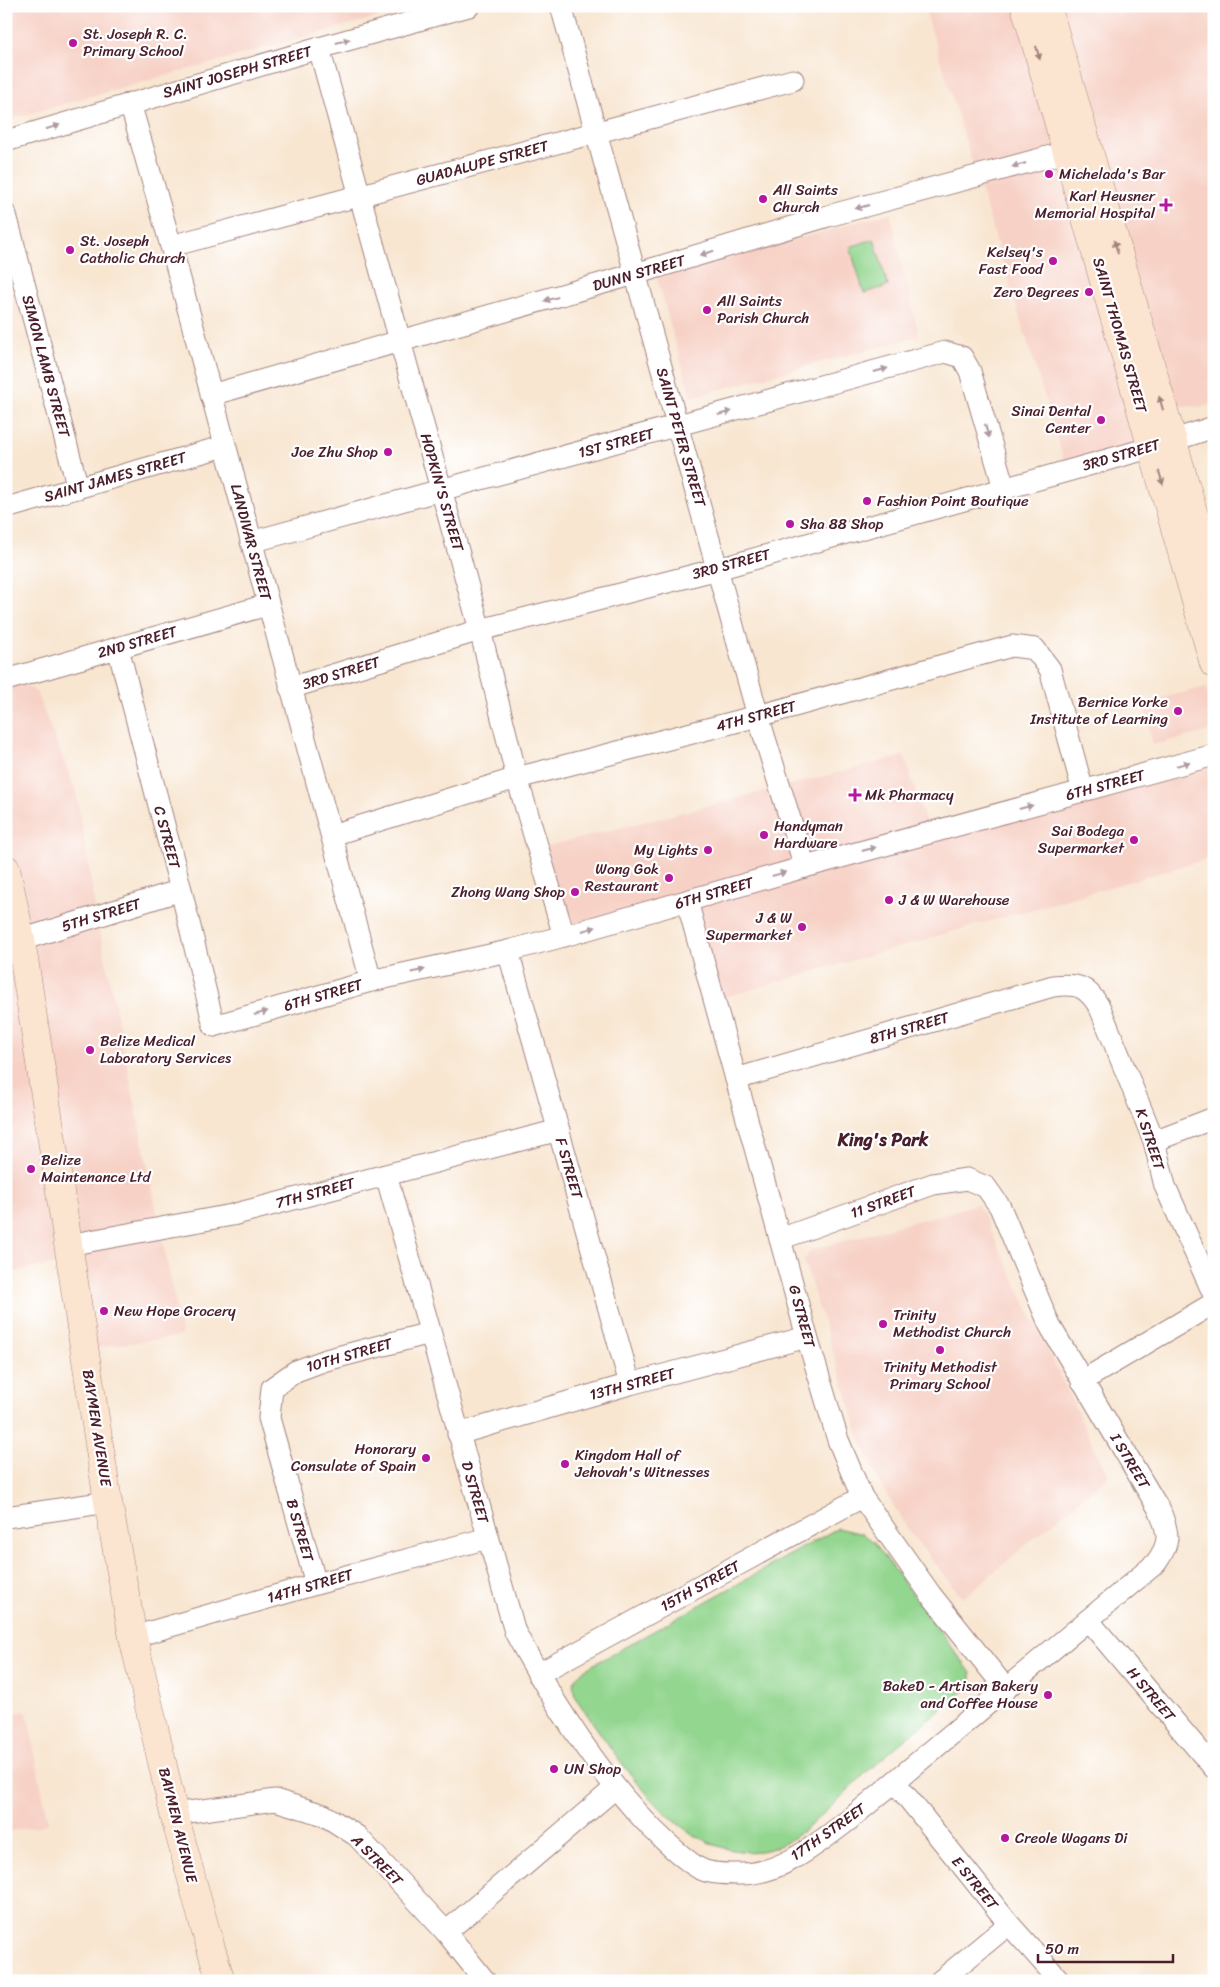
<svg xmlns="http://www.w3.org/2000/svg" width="1220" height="1987" viewBox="0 0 1220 1987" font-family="Sriracha,sans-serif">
  <rect width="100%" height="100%" fill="#fff"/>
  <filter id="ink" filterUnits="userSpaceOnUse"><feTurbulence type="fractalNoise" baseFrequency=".02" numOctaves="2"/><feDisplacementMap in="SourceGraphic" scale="10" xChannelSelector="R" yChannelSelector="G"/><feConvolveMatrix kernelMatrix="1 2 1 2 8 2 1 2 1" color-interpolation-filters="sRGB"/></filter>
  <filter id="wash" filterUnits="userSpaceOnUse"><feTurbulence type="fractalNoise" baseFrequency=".0096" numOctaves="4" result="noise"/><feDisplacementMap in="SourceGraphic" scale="20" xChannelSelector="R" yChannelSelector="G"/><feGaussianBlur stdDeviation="1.12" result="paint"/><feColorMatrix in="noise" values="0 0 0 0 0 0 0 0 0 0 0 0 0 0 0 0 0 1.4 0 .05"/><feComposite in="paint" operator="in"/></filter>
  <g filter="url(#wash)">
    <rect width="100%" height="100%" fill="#f8e6d1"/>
    <!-- built -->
    <g fill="#f7d1c6">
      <polygon points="6,6 417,6 6,120"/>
      <polygon points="924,6 1214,6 1214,403 1202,407 1174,405 1186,435 1067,470"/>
      <polygon points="890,213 919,336 691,397 657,278"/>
      <polygon points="6,664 12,676 36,692 76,791 97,917 182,1336 70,1351 62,1263 6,1273"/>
      <polygon points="1206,687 1214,720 1214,730 1153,745 1143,703"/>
      <polygon points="904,756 929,832 1214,760 1214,857 714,1000 684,909 568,933 537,849"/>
      <polygon points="978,1204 1108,1476 963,1598 911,1534 881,1486 861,1440 804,1261 811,1250"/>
      <polygon points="27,1711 48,1824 6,1832 6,1716"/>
    </g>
    <!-- green -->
    <g fill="#93d68f" stroke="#6e7a5d">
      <polygon points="874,239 888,286 864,293 850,247"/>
      <path d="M 838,1528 L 863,1534 L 874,1542 L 971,1673 L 971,1685 C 937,1713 902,1741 869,1770 C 845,1792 805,1836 776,1847 C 742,1860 703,1844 677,1823 C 636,1789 607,1742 577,1700 C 571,1686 572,1681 582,1671 Z"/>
    </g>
  </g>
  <g filter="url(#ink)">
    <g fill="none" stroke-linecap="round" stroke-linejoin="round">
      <defs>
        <g id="street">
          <polyline points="561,6 758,716 805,867"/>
          <polyline points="319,48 480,630 517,778 564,936"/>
          <polyline points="130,103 171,246 371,981"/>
          <polyline points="6,141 319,48 469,6"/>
          <polyline points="6,215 78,488"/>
          <polyline points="171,246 793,80"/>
          <polyline points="211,395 635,274 828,216 1066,152"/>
          <polyline points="6,508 225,446"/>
          <polyline points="251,542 945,352 962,357 970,371 1004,488"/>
          <polyline points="118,648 181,890 214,1026 371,981 508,951 564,936 805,867 1214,755"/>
          <polyline points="6,680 267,605"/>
          <polyline points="290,688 480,630 718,569 1153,447 1214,427"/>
          <polyline points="332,835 517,778 758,716 1012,646 1035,649 1050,669 1083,791"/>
          <polyline points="687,901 807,1337 838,1440 862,1497 931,1595 1006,1689"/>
          <polyline points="21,940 181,890"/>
          <polyline points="508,951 630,1384"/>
          <path d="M 736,1079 L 1053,986 C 1078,983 1087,986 1100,1008 L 1154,1141 L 1165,1186 L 1214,1295"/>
          <polyline points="1154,1141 1214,1118"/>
          <path d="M 386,1175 L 515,1632 C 555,1706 605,1786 667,1843 C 676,1851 692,1866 703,1870 C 712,1874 727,1874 737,1874 C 780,1876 818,1843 850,1819 L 1156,1563 C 1171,1542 1169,1535 1160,1511 L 1050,1326 L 1000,1207 L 986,1187 L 967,1179 L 933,1184 L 780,1239"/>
          <polyline points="68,1245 232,1215 559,1130"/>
          <polyline points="1082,1381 1214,1303"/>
          <polyline points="458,1434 630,1384 807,1337"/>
          <polyline points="6,1517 108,1502"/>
          <polyline points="316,1584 269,1418 272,1388 296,1371 326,1360 430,1333"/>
          <polyline points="1088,1620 1214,1768"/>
          <polyline points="133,1637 316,1584 488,1538"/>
          <polyline points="538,1674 862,1497"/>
          <polyline points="895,1782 1009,1924 1060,1981"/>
          <polyline points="174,1814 275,1800 324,1815 357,1836 446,1932 485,1981"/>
          <polyline points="446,1932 615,1788"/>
          <polyline points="940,1981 1009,1924"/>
        </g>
        <g id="secondary">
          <polyline points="1025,6 1214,664"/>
          <polyline points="1047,6 1214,584"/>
          <polyline points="6,869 21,940 108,1502 133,1637 174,1814 206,1932 221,1981"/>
        </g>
      </defs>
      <!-- street casing -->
      <use href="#street" stroke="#a1827e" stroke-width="23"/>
      <!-- secondary casing -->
      <use href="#secondary" stroke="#a1827e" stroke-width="29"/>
      <!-- street -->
      <use href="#street" stroke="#fff" stroke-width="21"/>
      <!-- secondary -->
      <use href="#secondary" stroke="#fce5d0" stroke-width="28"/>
    </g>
    <!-- one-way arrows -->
    <defs><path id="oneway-solid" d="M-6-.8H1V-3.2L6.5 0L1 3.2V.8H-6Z" transform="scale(1.25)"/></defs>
    <g fill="#ae9aa0">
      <use href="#oneway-solid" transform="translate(343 41) rotate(-15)"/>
      <use href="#oneway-solid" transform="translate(53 127) rotate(-17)"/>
      <use href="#oneway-solid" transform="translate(1019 165) rotate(165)"/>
      <use href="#oneway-solid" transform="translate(862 207) rotate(165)"/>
      <use href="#oneway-solid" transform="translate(707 253) rotate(163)"/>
      <use href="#oneway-solid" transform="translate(551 299) rotate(164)"/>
      <use href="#oneway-solid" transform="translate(881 370) rotate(-15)"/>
      <use href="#oneway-solid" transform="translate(725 413) rotate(-15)"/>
      <use href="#oneway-solid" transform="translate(987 431) rotate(74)"/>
      <use href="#oneway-solid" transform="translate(1183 764) rotate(-16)"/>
      <use href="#oneway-solid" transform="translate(1026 807) rotate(-15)"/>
      <use href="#oneway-solid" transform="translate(869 849) rotate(-15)"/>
      <use href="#oneway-solid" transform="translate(779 874) rotate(-16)"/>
      <use href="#oneway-solid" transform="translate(589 929) rotate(-16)"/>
      <use href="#oneway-solid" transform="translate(418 971) rotate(-12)"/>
      <use href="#oneway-solid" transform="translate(261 1013) rotate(-16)"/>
    </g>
    <g fill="#a3827e">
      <use href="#oneway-solid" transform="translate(1038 53) rotate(74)"/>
      <use href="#oneway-solid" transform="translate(1116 247) rotate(-106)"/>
      <use href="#oneway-solid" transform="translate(1161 403) rotate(-106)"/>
      <use href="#oneway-solid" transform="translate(1161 478) rotate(74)"/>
    </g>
  </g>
  <!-- markers -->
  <g fill="#b5179e" stroke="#fff" stroke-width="2">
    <circle cx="73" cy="43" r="5"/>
    <circle cx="1049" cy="174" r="5"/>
    <circle cx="763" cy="199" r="5"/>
    <path d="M1163.5 197.5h5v5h5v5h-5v5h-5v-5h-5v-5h5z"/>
    <circle cx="70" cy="250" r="5"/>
    <circle cx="1053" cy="261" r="5"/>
    <circle cx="1089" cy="292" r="5"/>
    <circle cx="707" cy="310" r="5"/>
    <circle cx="1101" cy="420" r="5"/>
    <circle cx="388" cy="452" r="5"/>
    <circle cx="867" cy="501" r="5"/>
    <circle cx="790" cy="524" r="5"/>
    <circle cx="1178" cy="711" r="5"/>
    <path d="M852.5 787.5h5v5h5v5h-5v5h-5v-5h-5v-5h5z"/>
    <circle cx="764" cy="835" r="5"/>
    <circle cx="1134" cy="840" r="5"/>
    <circle cx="708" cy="850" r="5"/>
    <circle cx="669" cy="878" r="5"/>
    <circle cx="575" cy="892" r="5"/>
    <circle cx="889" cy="900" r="5"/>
    <circle cx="802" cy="927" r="5"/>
    <circle cx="90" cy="1050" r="5"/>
    <circle cx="31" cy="1169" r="5"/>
    <circle cx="104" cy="1311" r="5"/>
    <circle cx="883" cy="1324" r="5"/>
    <circle cx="940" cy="1350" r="5"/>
    <circle cx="426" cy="1458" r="5"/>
    <circle cx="565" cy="1464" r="5"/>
    <circle cx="1048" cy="1695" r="5"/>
    <circle cx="554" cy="1769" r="5"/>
    <circle cx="1005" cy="1838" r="5"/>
  </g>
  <g text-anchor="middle" stroke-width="4.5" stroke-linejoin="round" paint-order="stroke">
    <!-- poi labels -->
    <g font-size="15" fill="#4a1f2b" stroke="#fff" text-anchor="start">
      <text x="83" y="39">St. Joseph R. C.<tspan x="83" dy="17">Primary School</tspan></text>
      <text x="1059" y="179">Michelada's Bar</text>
      <text x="773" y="195">All Saints<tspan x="773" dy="17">Church</tspan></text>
      <text x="1155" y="201" text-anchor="end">Karl Heusner<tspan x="1155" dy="17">Memorial Hospital</tspan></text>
      <text x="80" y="246">St. Joseph<tspan x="80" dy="17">Catholic Church</tspan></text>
      <text x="1043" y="257" text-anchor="end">Kelsey's<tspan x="1043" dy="17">Fast Food</tspan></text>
      <text x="1079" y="297" text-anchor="end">Zero Degrees</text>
      <text x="717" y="306">All Saints<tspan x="717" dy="17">Parish Church</tspan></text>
      <text x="1091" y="416" text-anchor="end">Sinai Dental<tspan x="1091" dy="17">Center</tspan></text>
      <text x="378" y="457" text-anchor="end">Joe Zhu Shop</text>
      <text x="877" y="506">Fashion Point Boutique</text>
      <text x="800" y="529">Sha 88 Shop</text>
      <text x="1168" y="707" text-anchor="end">Bernice Yorke<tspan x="1168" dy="17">Institute of Learning</tspan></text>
      <text x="865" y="800">Mk Pharmacy</text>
      <text x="774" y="831">Handyman<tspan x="774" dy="17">Hardware</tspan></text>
      <text x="1124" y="836" text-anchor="end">Sai Bodega<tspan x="1124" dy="17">Supermarket</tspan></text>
      <text x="698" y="855" text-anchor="end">My Lights</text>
      <text x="659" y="874" text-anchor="end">Wong Gok<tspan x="659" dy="17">Restaurant</tspan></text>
      <text x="565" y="897" text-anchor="end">Zhong Wang Shop</text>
      <text x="899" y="905">J &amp; W Warehouse</text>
      <text x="792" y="923" text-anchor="end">J &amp; W<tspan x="792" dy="17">Supermarket</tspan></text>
      <text x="100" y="1046">Belize Medical<tspan x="100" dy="17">Laboratory Services</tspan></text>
      <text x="41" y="1165">Belize<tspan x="41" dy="17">Maintenance Ltd</tspan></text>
      <text x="114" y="1316">New Hope Grocery</text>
      <text x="893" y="1320">Trinity<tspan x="893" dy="17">Methodist Church</tspan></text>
      <text x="940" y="1372" text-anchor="middle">Trinity Methodist<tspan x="940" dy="17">Primary School</tspan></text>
      <text x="416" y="1454" text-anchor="end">Honorary<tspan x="416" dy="17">Consulate of Spain</tspan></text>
      <text x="575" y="1460">Kingdom Hall of<tspan x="575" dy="17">Jehovah's Witnesses</tspan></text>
      <text x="1038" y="1691" text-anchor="end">BakeD - Artisan Bakery<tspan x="1038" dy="17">and Coffee House</tspan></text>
      <text x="564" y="1774">UN Shop</text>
      <text x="1015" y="1843">Creole Wagans Di</text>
    </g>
    <!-- street labels -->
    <g font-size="15" fill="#4a1f2b" stroke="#fff">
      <text transform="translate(237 72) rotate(-16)" y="5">SAINT JOSEPH STREET</text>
      <text transform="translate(482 163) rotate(-15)" y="5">GUADALUPE STREET</text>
      <text transform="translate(639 273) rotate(-16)" y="5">DUNN STREET</text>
      <text transform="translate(1120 335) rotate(74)" y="5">SAINT THOMAS STREET</text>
      <text transform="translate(46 366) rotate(75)" y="5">SIMON LAMB STREET</text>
      <text transform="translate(681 437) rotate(74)" y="5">SAINT PETER STREET</text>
      <text transform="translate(616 443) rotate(-15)" y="5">1ST STREET</text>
      <text transform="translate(1121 455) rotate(-16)" y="5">3RD STREET</text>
      <text transform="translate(115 477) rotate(-16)" y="5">SAINT JAMES STREET</text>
      <text transform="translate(442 492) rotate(74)" y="5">HOPKIN'S STREET</text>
      <text transform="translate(251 542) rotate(75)" y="5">LANDIVAR STREET</text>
      <text transform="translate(731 564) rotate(-15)" y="5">3RD STREET</text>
      <text transform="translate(137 642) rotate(-16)" y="5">2ND STREET</text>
      <text transform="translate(341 673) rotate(-17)" y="5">3RD STREET</text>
      <text transform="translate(756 716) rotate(-15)" y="5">4TH STREET</text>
      <text transform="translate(1105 785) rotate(-15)" y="5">6TH STREET</text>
      <text transform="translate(167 837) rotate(75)" y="5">C STREET</text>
      <text transform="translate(714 893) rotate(-16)" y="5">6TH STREET</text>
      <text transform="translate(101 915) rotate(-17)" y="5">5TH STREET</text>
      <text transform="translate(323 995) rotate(-16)" y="5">6TH STREET</text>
      <text transform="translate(909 1028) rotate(-16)" y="5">8TH STREET</text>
      <text transform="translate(1150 1139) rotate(72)" y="5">K STREET</text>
      <text transform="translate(569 1168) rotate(74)" y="5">F STREET</text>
      <text transform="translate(315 1193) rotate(-15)" y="5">7TH STREET</text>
      <text transform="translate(883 1202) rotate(-20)" y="5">11 STREET</text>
      <text transform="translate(802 1316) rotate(75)" y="5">G STREET</text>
      <text transform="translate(349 1355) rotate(-16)" y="5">10TH STREET</text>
      <text transform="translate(632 1384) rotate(-15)" y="5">13TH STREET</text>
      <text transform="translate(97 1428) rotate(81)" y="5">BAYMEN AVENUE</text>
      <text transform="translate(1130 1461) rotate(59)" y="5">I STREET</text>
      <text transform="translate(475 1492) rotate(74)" y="5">D STREET</text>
      <text transform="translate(300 1530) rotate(74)" y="5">B STREET</text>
      <text transform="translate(310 1586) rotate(-16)" y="5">14TH STREET</text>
      <text transform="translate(700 1586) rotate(-29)" y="5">15TH STREET</text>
      <text transform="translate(1151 1694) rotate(50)" y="5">H STREET</text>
      <text transform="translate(178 1825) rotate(76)" y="5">BAYMEN AVENUE</text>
      <text transform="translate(828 1832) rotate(-35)" y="5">17TH STREET</text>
      <text transform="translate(377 1860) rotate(45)" y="5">A STREET</text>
      <text transform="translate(975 1883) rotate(51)" y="5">E STREET</text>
    </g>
    <!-- quarter labels -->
    <g font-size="18" font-weight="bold" fill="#4a1f2b" stroke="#fff">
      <text x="883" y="1146">King's Park</text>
    </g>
  </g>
  <!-- margin -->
  <rect width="1220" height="1987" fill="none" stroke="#fff" stroke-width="25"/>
  <!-- scale -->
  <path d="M1038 1954v8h135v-8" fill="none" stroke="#4a1f2b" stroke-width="2.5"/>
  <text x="1045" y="1954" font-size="15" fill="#4a1f2b" stroke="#ffffff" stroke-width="4" paint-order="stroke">50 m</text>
</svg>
